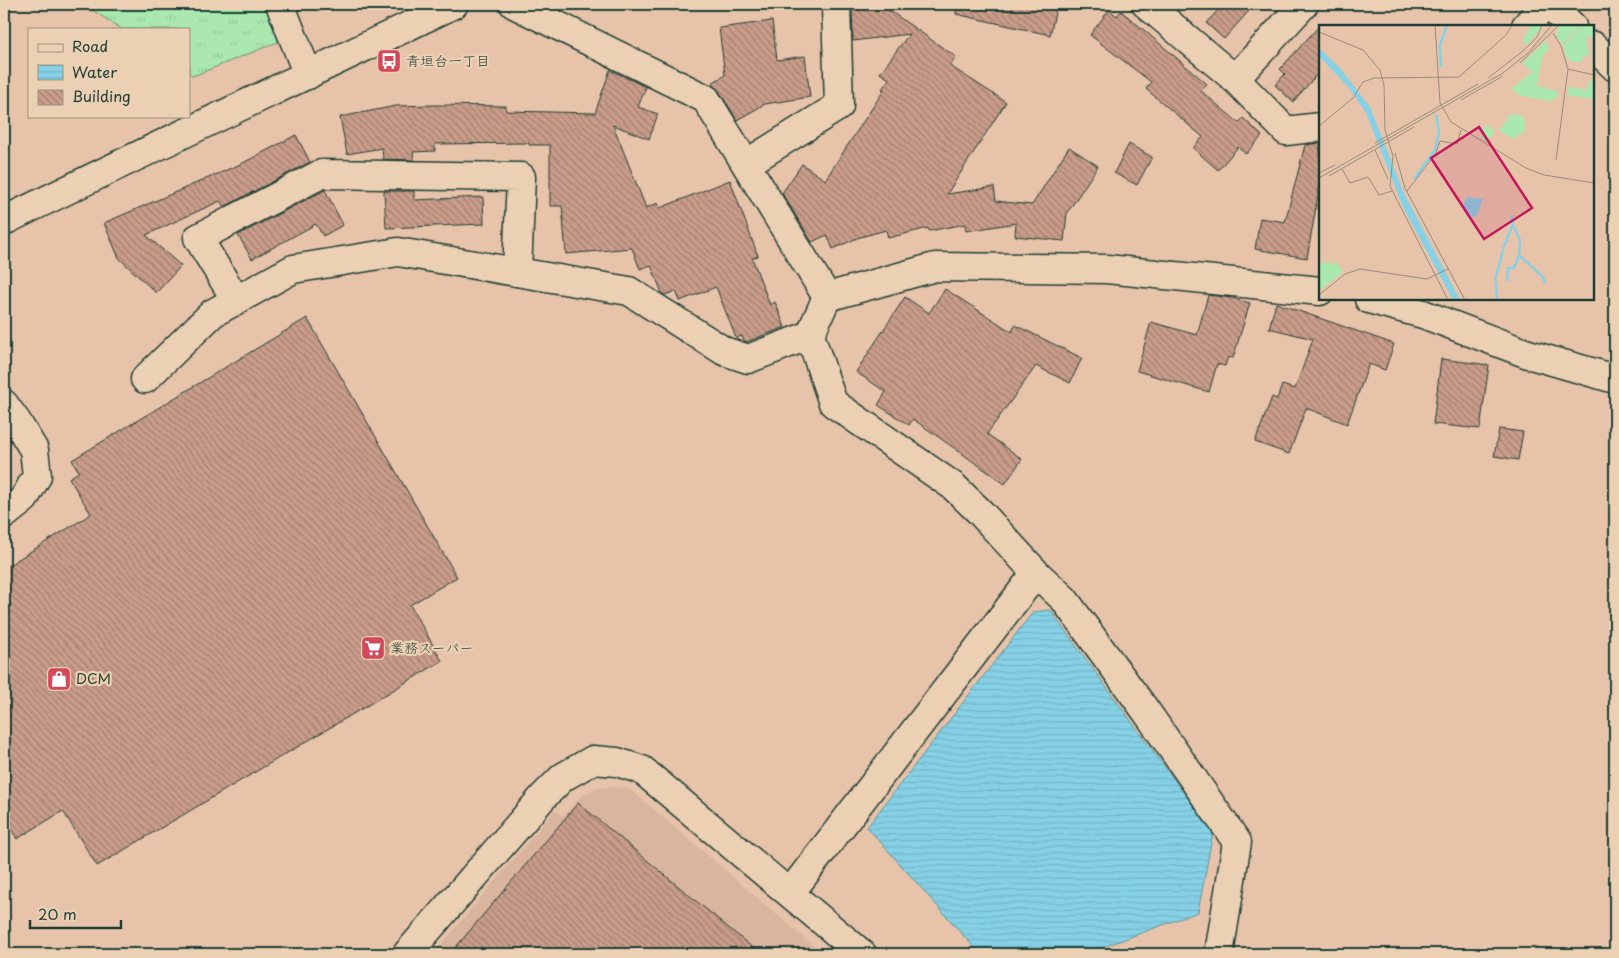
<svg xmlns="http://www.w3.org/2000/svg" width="1619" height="958" viewBox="0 0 1619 958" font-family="'Playpen Sans','Klee One',sans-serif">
  <defs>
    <pattern id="grass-tufts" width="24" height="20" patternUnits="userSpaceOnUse" patternTransform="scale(1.25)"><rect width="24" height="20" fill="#aae8af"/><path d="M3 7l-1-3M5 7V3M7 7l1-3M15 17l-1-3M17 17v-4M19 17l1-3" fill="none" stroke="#92c897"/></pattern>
    <pattern id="water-rules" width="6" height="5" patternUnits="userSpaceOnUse" patternTransform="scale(1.25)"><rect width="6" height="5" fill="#86d1e6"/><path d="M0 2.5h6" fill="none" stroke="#73b4c6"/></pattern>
    <pattern id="building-back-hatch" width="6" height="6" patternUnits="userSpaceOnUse" patternTransform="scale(1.25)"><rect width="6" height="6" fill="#ca9c8a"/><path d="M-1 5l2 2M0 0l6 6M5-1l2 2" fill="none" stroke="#a38072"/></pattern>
  </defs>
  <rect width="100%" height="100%" fill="#e7c3aa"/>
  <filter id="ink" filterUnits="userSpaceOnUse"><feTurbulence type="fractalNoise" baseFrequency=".02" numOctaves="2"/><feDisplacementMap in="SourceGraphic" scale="10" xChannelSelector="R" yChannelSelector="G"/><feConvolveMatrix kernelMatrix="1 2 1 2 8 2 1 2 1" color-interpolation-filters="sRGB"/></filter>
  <g filter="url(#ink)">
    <!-- built -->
    <polygon fill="#dab59e" points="614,787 628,789 638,796 823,954 433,954 555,810 563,816 579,798 595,788"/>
    <!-- grass -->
    <polygon fill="url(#grass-tufts)" stroke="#649272" points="83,4 267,4 278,42 193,76 189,73 189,29 122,29"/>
    <!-- water -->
    <polygon fill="url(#water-rules)" stroke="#5d969f" points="1050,610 1213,833 1198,912 1084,954 980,954 867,827 1033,612"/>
    <!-- building -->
    <g fill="url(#building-back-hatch)" stroke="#1f3d34">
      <polygon points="880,4 956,57 950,66 1006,102 947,194 994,187 996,201 1032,205 1069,147 1098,166 1067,213 1064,241 1015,236 1016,223 966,231 965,224 929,231 928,228 888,238 886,230 857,238 833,249 827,235 812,242 782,193 802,164 825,180 884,90 882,89 889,79 880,73 909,34 853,41 852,7"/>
      <polygon points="957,4 1057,4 1050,35 956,14"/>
      <polygon points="1224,4 1255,4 1224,39 1206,23"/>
      <polygon points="1109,10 1117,16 1121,11 1138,25 1207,84 1201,91 1239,123 1243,118 1262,136 1246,154 1238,147 1218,170 1193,148 1203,137 1146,89 1151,82 1090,35"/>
      <polygon points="772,21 777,60 805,56 810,97 765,104 737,120 719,91 712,83 725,75 719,28"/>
      <polygon points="1320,25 1320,71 1293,102 1275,85 1285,74 1280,69"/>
      <polygon points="610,70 646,87 638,107 658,114 649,139 613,125 646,208 658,203 660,208 730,180 758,256 752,258 770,305 775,302 785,327 746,342 744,341 742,336 736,338 716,287 680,301 676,291 665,295 662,293 651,265 640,269 632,248 566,254 562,206 550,206 550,145 529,145 529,143 435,144 435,151 413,152 414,160 383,159 382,148 347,154 340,117 396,106 435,105 506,106 506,111 595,113"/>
      <polygon points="296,135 310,162 224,207 220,201 146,235 181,266 156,293 119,258 104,223 243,163"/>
      <polygon points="1320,143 1320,184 1307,258 1255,249 1260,218 1285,222 1305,145"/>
      <polygon points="1129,144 1152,157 1137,185 1114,173"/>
      <polygon points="325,190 343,225 323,236 316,224 252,259 238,235"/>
      <polygon points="384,191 414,191 414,200 483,197 484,224 386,228"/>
      <polygon points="945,289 1012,332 1015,325 1082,358 1070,383 1036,366 987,434 1022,459 1005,484 913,419 909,425 878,405 886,392 856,372 905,297 929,313"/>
      <polygon points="1208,295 1232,298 1250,303 1233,358 1228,357 1225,366 1217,364 1209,392 1137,371 1151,322 1197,335"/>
      <polygon points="1276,303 1394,344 1385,370 1369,364 1347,424 1306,408 1289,454 1255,442 1272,397 1277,399 1282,385 1295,389 1313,339 1269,328"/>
      <polygon points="307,318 457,577 410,605 442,661 97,866 63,811 17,839 4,816 4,568 91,514 69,478 79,472 72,460"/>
      <polygon points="1441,359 1489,365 1480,429 1433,424"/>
      <polygon points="1499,429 1523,432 1518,460 1494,456"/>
      <polygon points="578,803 760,954 450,954"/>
    </g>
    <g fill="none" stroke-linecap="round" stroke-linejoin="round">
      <defs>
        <g id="minor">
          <polyline points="280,4 308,75"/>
          <polyline points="514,4 706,99 827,297"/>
          <polyline points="1146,4 1235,79 1286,131 1320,127"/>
          <polyline points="1547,4 1572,26"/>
          <polyline points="1526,26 1546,4"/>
          <polyline points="1593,46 1615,67"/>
          <polyline points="1235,79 1304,4"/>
          <polyline points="746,164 839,106 836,4"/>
          <polyline points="1369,299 1423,314 1528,354 1615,379"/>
          <polyline points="236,300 198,238 321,174 521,177 517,272"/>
          <polyline points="145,379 213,313 293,269 398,252 629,291 724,351 748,359 810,335"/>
          <polyline points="790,893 1036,573"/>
          <polyline points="407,954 543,797 563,777 593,760 617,762 642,770 862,954"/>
          <polyline points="1219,954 1237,842 1146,711 1064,599 1036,573 980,512 953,486 833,403 810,335 827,297 935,267 1107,269 1320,291"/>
        </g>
        <g id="tertiary">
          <path d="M 4,221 C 153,147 304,77 454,4"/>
          <polyline points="4,404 17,422 34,450 37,476 24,499 4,515"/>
        </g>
      </defs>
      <!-- minor casing -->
      <use href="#minor" stroke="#1f3d34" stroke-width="31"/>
      <!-- tertiary casing -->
      <use href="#tertiary" stroke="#1f3d34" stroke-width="31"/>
      <!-- minor -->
      <use href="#minor" stroke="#ebd0b3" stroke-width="28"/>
      <!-- tertiary -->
      <use href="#tertiary" stroke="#ebd0b3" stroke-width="28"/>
    </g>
  </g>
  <!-- icons -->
  <defs>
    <symbol id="bus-square" viewBox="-11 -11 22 22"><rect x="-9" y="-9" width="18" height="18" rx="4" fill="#d1495b" stroke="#ebd0b3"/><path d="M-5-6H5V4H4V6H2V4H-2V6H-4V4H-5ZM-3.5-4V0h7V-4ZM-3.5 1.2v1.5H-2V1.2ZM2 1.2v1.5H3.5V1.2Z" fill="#fff"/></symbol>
    <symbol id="supermarket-square" viewBox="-11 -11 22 22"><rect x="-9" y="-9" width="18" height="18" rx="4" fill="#d1495b" stroke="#ebd0b3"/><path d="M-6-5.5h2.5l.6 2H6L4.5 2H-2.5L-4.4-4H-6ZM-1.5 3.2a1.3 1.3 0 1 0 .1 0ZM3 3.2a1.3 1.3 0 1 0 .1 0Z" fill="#fff"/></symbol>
    <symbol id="shop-square" viewBox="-11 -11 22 22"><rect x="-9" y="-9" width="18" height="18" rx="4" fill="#d1495b" stroke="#ebd0b3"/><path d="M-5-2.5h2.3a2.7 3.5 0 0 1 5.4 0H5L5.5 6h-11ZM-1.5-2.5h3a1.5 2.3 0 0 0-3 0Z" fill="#fff"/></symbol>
  </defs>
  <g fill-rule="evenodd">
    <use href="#bus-square" x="375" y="47" width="28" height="28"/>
    <use href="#supermarket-square" x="359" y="634" width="28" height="28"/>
    <use href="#shop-square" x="45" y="665" width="28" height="28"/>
  </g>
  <g text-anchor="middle" stroke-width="4.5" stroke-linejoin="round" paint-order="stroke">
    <!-- poi labels -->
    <g font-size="14" fill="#1f3d34" stroke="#ebd0b3" text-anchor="start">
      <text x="406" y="66">青垣台一丁目</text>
      <text x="390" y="653">業務スーパー</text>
      <text x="76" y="684">DCM</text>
    </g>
  </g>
  <!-- overview -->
  <g transform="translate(1319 25)">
    <rect width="275" height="275" fill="#e7c3aa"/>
    <path d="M 241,0 L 261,0 L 261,1 L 243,20 L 237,9 ZM 168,100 L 176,107 L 167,117 L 163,114 L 163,104 Z" fill="#aae8af"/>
    <path d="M 212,0 L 224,0 L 209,19 L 203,16 ZM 263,0 L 275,0 L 275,12 L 267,12 L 270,31 L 264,31 L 263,37 L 254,37 L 247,32 L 244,21 ZM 227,16 L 230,24 L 223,32 L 218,61 L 239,66 L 238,72 L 231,76 L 202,71 L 192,64 L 213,47 L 203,38 ZM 270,55 L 275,57 L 275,74 L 248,70 L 250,62 L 268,65 ZM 192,89 L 204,91 L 206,100 L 205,108 L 197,110 L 197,115 L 180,106 ZM 0,238 L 18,238 L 24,247 L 0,266 Z" fill="#aae8af"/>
    <path d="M 0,23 L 21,43 L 51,82 L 84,166 L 141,275 L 134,275 L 84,182 L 47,88 L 30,63 L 0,31 ZM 147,172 L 164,174 L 158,190 L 154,192 L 144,184 Z" fill="#86d1e6"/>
    <path fill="none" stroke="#86d1e6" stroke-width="2.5" d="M 122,42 L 121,20 L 128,0M 95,154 L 116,125 L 120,107 L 117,90M 195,202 L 201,215 L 200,229M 184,224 L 194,199 L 192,190M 200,230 L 224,252 L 226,258M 176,255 L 184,225M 177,256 L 178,275M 188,256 L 189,243 L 195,243 L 200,230"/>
    <path fill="none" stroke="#978d7b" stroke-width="1" d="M 116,0 L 121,78 L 132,97 L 207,143 L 225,150 L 275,158M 0,7 L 44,25 L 61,45 L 65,60 L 66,105 L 74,131 L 71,161 L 129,275M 234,8 L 242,21 L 249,44 L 237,135M 201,38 L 240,0M 249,44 L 275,50M 169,53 L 204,26 L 218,12 L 223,0M 142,75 L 184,51M 0,101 L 34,73 L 44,57 L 55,53 L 140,52 L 187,10 L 193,0M 56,118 L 159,59M 56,125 L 69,154M 76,128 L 86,163 L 146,275M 23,144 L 31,158 L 49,152 L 60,170 L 73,166M 0,148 L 16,140M 10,151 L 95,102M 0,153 L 184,48 L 209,28 L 233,0M 88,166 L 117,128 L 121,116 L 138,119 L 142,105M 0,270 L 26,249 L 41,244 L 108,254 L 129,244"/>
    <path fill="#c2185b" fill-opacity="0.15" stroke="#c2185b" stroke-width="2.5" d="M 160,102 L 213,183 L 165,214 L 112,133 Z"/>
    <rect width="275" height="275" fill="none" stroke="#1f3d34" stroke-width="2.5"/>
  </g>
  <!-- margin -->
  <rect width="1619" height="958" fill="none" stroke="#ebd0b3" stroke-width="20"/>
  <rect x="10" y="10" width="1599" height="938" fill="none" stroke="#1f3d34" stroke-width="2" filter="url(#ink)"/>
  <!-- legend -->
  <rect x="28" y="28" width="162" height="90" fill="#ebd0b3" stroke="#999580"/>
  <rect x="38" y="44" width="25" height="8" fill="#ebd0b3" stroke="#999580"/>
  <text x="72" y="52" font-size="15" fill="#1f3d34">Road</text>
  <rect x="38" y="65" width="25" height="15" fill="url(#water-rules)" stroke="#999580"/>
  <text x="72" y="78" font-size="15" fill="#1f3d34">Water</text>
  <rect x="38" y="90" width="25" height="15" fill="url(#building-back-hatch)" stroke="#999580"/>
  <text x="72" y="102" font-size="15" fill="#1f3d34">Building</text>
  <!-- scale -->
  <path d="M30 920v8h91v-8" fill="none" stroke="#1f3d34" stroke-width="2.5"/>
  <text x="38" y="920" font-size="15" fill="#1f3d34" stroke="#ebd0b3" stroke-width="4" paint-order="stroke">20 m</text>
</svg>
